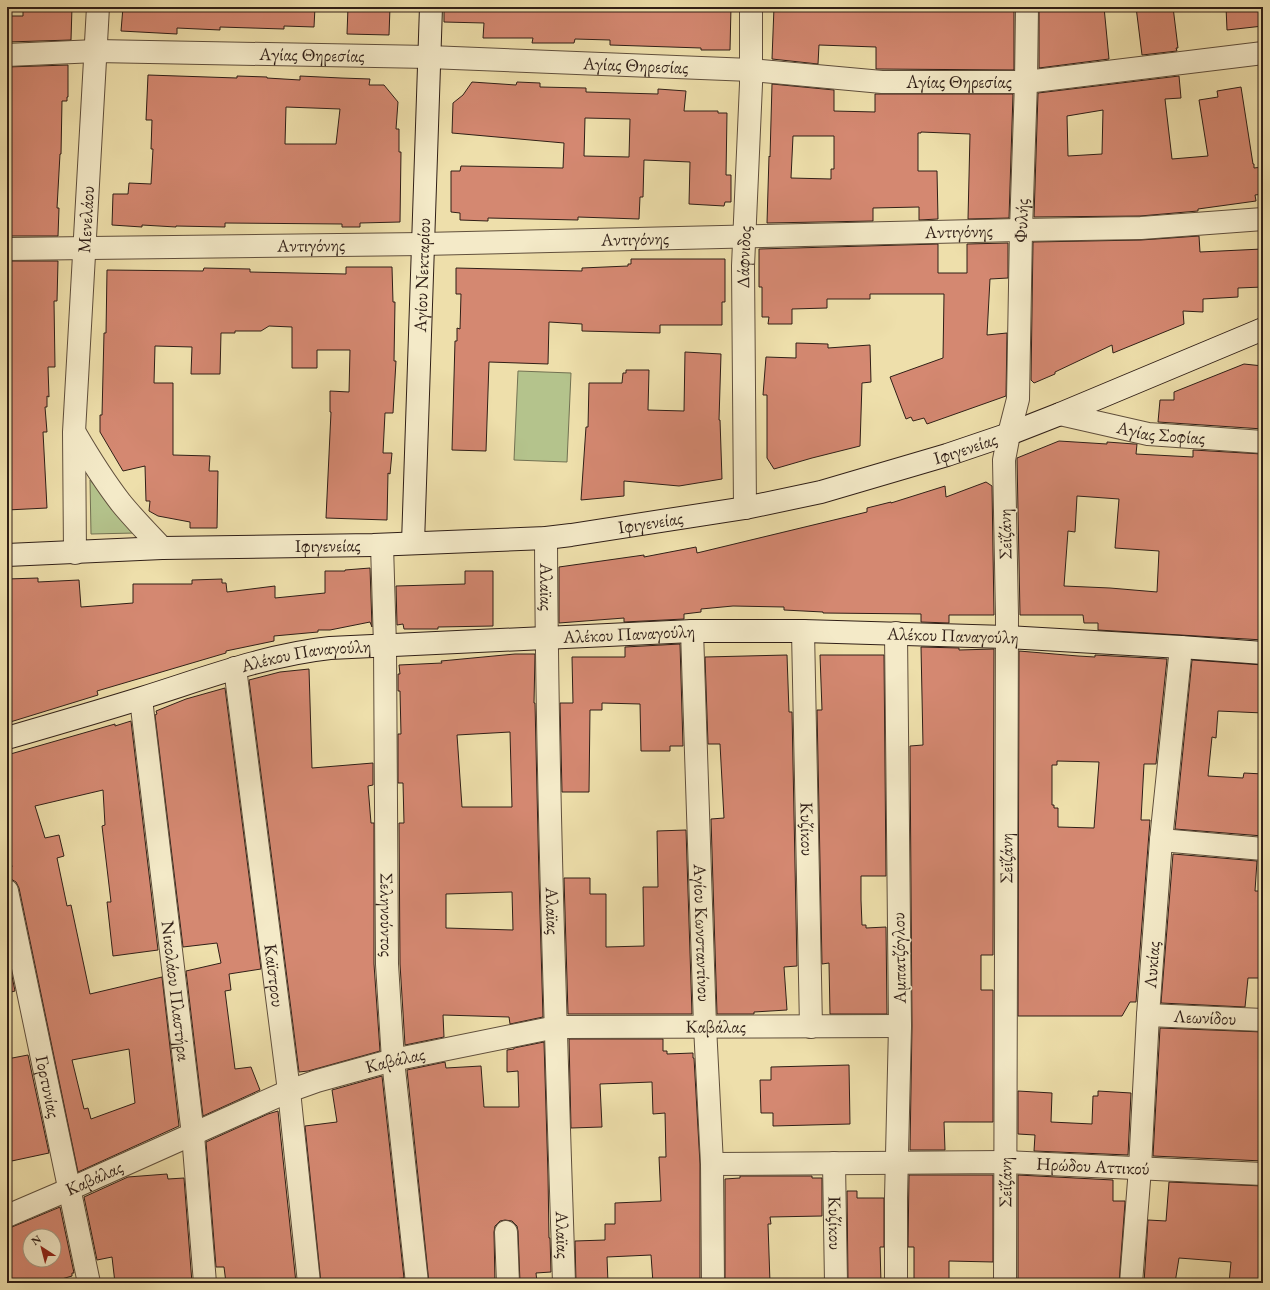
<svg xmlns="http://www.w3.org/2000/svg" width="1270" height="1290" viewBox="0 0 1270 1290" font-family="'EB Garamond',serif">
  <rect width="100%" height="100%" fill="#eedfab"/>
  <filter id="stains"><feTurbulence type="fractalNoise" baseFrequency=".005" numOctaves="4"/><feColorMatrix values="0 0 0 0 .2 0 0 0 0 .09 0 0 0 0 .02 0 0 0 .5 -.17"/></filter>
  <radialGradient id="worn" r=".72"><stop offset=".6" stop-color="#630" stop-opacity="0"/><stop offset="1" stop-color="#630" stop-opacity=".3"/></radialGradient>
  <!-- green -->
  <g fill="#b4c38c" stroke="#727152">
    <polygon points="518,371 571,373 567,462 514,460"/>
    <polygon points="90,480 135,533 91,534"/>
  </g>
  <!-- building -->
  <g fill="#d48871" stroke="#301f17" fill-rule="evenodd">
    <polygon points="23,7 72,7 71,40 7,42 7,16 23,16"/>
    <polygon points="123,7 315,7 314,27 284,26 284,29 220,27 220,30 177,28 177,34 121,31"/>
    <polygon points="348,7 390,7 389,35 347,34"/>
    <polygon points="444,7 731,7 730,50 701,50 701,48 610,45 610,40 575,39 574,43 532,43 533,38 483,38 484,23 444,22"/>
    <polygon points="774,7 916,7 953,10 953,7 1014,7 1014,70 876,69 876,47 819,45 818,64 772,59"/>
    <polygon points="1039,7 1104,7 1109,59 1039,68"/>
    <polygon points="1136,7 1173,7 1178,48 1176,48 1177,51 1142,55"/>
    <polygon points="1226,7 1263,7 1263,26 1227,30"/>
    <polygon points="68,65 68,97 67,97 67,101 62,101 61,154 60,154 57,208 59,208 58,236 7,236 7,67"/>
    <path d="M 148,75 L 237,78 L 237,76 L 267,77 L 267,78 L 300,80 L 300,76 L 341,78 L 370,79 L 369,85 L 384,85 L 398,102 L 396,129 L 399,129 L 399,152 L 401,152 L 400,222 L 360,223 L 360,227 L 342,227 L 342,224 L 225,223 L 225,227 L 176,226 L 176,227 L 142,225 L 142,227 L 112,225 L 113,194 L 128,194 L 129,183 L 151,184 L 153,149 L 151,149 L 152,120 L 146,120 ZM 286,107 L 340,109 L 336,144 L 285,144 Z"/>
    <path d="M 1179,76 L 1181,98 L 1165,99 L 1172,159 L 1208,156 L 1199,100 L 1218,97 L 1217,91 L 1241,87 L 1253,164 L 1254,164 L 1254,168 L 1263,167 L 1263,194 L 1255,195 L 1256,201 L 1198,209 L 1198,211 L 1140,216 L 1034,217 L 1038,93 ZM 1103,110 L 1102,154 L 1068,156 L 1067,116 Z"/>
    <path d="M 472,82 L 516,85 L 517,82 L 540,83 L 540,87 L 586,88 L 586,92 L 658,94 L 658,89 L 686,91 L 684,111 L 718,111 L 718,113 L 727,113 L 726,175 L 731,175 L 731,202 L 725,202 L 724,206 L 689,204 L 690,162 L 644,160 L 643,197 L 640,197 L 639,219 L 578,217 L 578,220 L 488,218 L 488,221 L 460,220 L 460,213 L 451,212 L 451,171 L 460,171 L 461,166 L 563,168 L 564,143 L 452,133 L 453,103 L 463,95 ZM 585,118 L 630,119 L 629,157 L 584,156 Z"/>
    <path d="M 772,84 L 834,90 L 834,111 L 875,112 L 875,94 L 1013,94 L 1009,218 L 968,219 L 970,134 L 921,132 L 921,133 L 918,133 L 918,171 L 937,171 L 938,219 L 919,220 L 919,207 L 873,208 L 873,221 L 767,223 L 769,156 L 770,157 ZM 793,136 L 834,136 L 834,169 L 831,169 L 831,179 L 791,178 Z"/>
    <polygon points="1199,236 1200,252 1262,249 1263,287 1238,288 1238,297 1203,299 1203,312 1183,311 1184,324 1113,353 1112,345 1055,372 1055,374 1034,383 1031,380 1033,242 1141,240"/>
    <polygon points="1008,243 1008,278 990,279 987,335 1007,333 1006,396 927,424 924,418 913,421 911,417 906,419 890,377 943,358 944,294 870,294 870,299 827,299 827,308 792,309 792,324 768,324 769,317 762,317 762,287 759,287 759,249 938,244 938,273 967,273 967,244"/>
    <polygon points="631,259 725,259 725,302 722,302 722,325 660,325 660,333 582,331 582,324 549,322 548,364 489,362 486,451 452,450 455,341 457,341 457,328 460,329 461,294 456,294 456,268 582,271 582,268 628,266 628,264 631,264"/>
    <polygon points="7,261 58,261 57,301 54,301 55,367 48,367 49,397 47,396 47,407 45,407 47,432 43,432 47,508 7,510 7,455 9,455 8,418 7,419 7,317 10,317 11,280 7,280"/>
    <polygon points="346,267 392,267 393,302 395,302 394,361 396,361 393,413 385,413 383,453 392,453 390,474 388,473 387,520 326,518 331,412 330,412 330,391 349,392 350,350 317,350 317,368 292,368 292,327 269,326 261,331 235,331 235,333 221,333 220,374 191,374 192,347 155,346 154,383 173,383 173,455 210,456 209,471 218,471 217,528 190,528 190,522 158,516 149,511 150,501 146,501 145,466 123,471 100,432 100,415 102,415 104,333 106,333 107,270 203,271 204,268 250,269 250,272 346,274"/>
    <polygon points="796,343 828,344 828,348 870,345 871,382 862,383 860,446 812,458 774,469 767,458 767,395 763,395 766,357 796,358"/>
    <polygon points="685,352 721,354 719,420 720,420 722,479 679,486 624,481 624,496 581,500 586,427 588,427 589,383 622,383 623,373 626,373 626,370 649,370 648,410 684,411"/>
    <polygon points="1244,364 1263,366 1263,429 1158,422 1160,400 1174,400 1174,392"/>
    <path d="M 1059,441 L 1107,444 L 1107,442 L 1134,444 L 1137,444 L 1136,454 L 1193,457 L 1193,450 L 1262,454 L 1263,458 L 1263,640 L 1098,630 L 1098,623 L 1084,623 L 1083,615 L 1020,615 L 1017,458 ZM 1077,496 L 1119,499 L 1115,548 L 1159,551 L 1157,592 L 1110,588 L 1064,586 L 1068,531 L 1075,532 Z"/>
    <polygon points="986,482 992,486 994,615 949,615 949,623 921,622 921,614 823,613 823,612 784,610 784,607 733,606 701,609 701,612 684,614 684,619 624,622 624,618 559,623 559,567 644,555 644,557 696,547 697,553 867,512 867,508 891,502 891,503 945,486 946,497"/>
    <polygon points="370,568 372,627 370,622 330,630 318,630 318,632 274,636 274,641 226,651 226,653 97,691 98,695 7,723 7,579 38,578 38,582 79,580 81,607 133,603 133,584 192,584 192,580 222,579 222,583 226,583 227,592 275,586 275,598 325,593 325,571 345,571 345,570"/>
    <polygon points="465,571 493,571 493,626 438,627 438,629 404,629 403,624 397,625 396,586 465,584"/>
    <polygon points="680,644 683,746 670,746 670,751 641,751 640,704 602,703 602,710 590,710 589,792 562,792 560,703 573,703 572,657 625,657 625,647"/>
    <polygon points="921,647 959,648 959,650 994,649 993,955 981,955 981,990 993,990 993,1122 944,1122 945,1150 910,1150 912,1026 910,746 923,745"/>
    <path d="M 1019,651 L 1078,656 L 1095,657 L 1095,655 L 1167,659 L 1156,764 L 1144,764 L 1141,820 L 1150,820 L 1136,1002 L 1130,1002 L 1122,1016 L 1018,1016 ZM 1057,761 L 1099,762 L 1094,828 L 1058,827 L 1058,808 L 1054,808 L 1054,805 L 1052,805 L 1052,765 L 1057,765 Z"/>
    <path d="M 515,654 L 535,654 L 534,703 L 535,703 L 539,879 L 543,1017 L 510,1024 L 509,1017 L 443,1015 L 444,1037 L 405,1045 L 400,964 L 399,823 L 404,823 L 403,783 L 398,783 L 398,734 L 401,734 L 400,691 L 398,691 L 398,674 L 400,674 L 399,665 L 442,663 L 441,661 ZM 510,732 L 512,807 L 462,807 L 457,735 ZM 512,892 L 513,930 L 446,928 L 446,894 Z"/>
    <polygon points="787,655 789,712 792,712 797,966 784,967 787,1010 754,1012 754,1014 717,1014 711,819 724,818 720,744 708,744 705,657"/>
    <polygon points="820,655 884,655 886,876 861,876 861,900 862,925 866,925 866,928 886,927 887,1014 830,1014 829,963 822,964 817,710 822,710"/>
    <polygon points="1192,660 1263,665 1263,713 1218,711 1216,738 1212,737 1208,776 1243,778 1244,773 1263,774 1263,836 1175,829"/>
    <polygon points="309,669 312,768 373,763 373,785 368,786 371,823 374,823 374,964 380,1051 308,1071 299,1072 249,680 280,672"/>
    <polygon points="225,688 261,969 229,974 231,990 225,991 235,1069 251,1067 260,1090 203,1116 186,971 221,963 217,943 183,947 155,715 157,714 156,711 186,699"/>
    <path d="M 131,721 L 158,950 L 113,956 L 107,902 L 111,902 L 102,826 L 105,825 L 103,790 L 35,806 L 45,838 L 59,835 L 64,856 L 57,858 L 67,906 L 71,905 L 90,994 L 162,977 L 179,1126 L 78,1172 L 19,888 L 16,882 L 11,879 L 7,879 L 7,867 L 12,867 L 7,842 L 7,755 L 115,724 L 115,726 ZM 129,1049 L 135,1103 L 91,1119 L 88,1108 L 84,1109 L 72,1060 Z"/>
    <polygon points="686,830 692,1014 568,1014 564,878 590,878 590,894 606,894 606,947 644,946 643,887 658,887 657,831"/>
    <polygon points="1173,854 1257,861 1255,891 1263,891 1263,978 1248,978 1245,1007 1161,1003"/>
    <polygon points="7,952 15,991 7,993"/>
    <polygon points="1160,1028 1263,1032 1263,1161 1153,1156"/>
    <polygon points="569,1039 663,1039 663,1051 667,1051 667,1054 693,1053 693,1058 694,1058 700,1164 700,1283 653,1283 651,1255 607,1257 608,1283 576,1283 575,1241 605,1240 605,1224 615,1224 615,1203 661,1201 659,1157 666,1157 665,1113 653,1114 652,1082 600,1084 602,1127 571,1128"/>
    <polygon points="544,1042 548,1175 549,1238 550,1238 551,1272 536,1273 537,1283 520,1283 518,1231 517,1226 512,1221 505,1220 500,1221 495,1226 494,1232 495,1283 429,1283 407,1070 445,1062 446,1068 481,1066 484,1107 519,1107 518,1071 507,1072 507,1050 514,1049 514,1048"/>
    <polygon points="28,1055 49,1153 7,1162 7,1059"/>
    <polygon points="849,1065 850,1124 773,1126 773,1113 761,1113 760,1080 771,1080 771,1067"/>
    <polygon points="382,1076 404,1278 392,1279 392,1283 321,1283 305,1126 337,1122 332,1090"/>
    <polygon points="1018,1091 1052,1093 1051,1122 1092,1124 1093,1096 1098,1096 1098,1091 1131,1093 1128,1155 1034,1151 1035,1135 1018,1134"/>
    <polygon points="278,1111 296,1283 226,1283 224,1267 216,1267 206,1142 268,1114"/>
    <polygon points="167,1174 168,1179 184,1178 192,1283 115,1283 112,1257 97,1260 84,1197 128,1177"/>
    <polygon points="909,1175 993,1175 993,1262 949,1261 949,1283 914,1283 914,1247 908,1247"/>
    <polygon points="1018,1175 1113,1180 1113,1201 1125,1201 1125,1203 1119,1283 1018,1283"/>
    <polygon points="740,1176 812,1176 812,1178 822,1178 822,1216 770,1217 771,1224 768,1224 770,1283 725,1283 725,1179 740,1178"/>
    <polygon points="1169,1182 1263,1186 1263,1268 1261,1283 1229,1283 1231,1262 1179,1258 1175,1283 1144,1283 1148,1220 1166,1221"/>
    <polygon points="847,1191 857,1191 857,1198 884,1198 884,1247 880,1247 881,1283 848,1283"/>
    <path d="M 60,1207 L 74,1273 L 72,1273 L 72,1276 L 48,1283 L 10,1283 L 7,1270 L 7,1228 L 12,1227 ZM 30,1236 L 54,1236 L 54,1260 L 30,1260 Z"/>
  </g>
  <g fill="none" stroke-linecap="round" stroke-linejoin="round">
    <defs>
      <g id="street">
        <path id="s1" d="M 7,55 L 96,51 L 429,57 L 751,70 L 882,82 L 1026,82 L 1263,53"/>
        <path id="s2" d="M 7,249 L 423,244 L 1021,230 L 1141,228 L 1263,219"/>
        <path id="s3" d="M 1060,414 L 1148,434 L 1263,442"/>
        <path d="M 75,433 C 89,457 104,481 121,503 C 134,519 148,533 162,548"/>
        <path id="s4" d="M 745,508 L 743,266 L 751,84 L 751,7"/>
        <path id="s5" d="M 546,538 C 547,786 556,1035 564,1283"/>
        <path id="s6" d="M 382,545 L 385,646 L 387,964 L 393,1060 L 417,1283"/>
        <path id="s7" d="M 75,553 L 74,432 L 98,7"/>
        <path id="s8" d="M 692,631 L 705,1026 L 712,1164 L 713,1283"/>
        <path id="s9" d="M 803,631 L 811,1027"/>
        <path id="s10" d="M 235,668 L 289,1091 L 309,1283"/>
        <path id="s11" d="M 141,699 L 193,1135 L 205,1283"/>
        <polyline points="1161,840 1263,849"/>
        <path id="s12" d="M 7,891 L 89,1283"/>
        <path id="s13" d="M 1148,1015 L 1263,1020"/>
        <path id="s14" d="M 834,1163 L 836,1283"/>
        <path id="s15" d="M 712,1164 L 1005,1162 L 1263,1174"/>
        <path id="s16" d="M 7,1216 L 70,1189 L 289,1091 L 317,1081 L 393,1060 L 556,1027 L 900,1026"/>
        <polyline points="506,1232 508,1283"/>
        <polyline points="896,1283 896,1198 900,1026 896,633"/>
        <path id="s17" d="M 1005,1283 L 1007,615 L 1004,460 L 1009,434 L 1018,399 L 1021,230 L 1026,82 L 1027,7"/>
        <path id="s18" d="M 1131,1283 L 1140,1168 L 1148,1015 L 1161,840 L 1181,647"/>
      </g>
      <g id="secondary">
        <path id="s19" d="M 413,543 L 431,7"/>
        <path id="s20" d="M 7,555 L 162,548 L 373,545 L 546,538 L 571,535 L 745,508 L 821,492 L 947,455 L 1009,434 L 1060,414 L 1263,329"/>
        <path id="s21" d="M 7,738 C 52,725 97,712 142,698 C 203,679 265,655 330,648 L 692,631 L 803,631 L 1006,637 L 1181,647 L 1263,653"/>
      </g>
    </defs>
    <!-- street casing -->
    <use href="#street" stroke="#604f3c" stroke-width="24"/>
    <!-- secondary casing -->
    <use href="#secondary" stroke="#301f17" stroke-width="24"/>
    <!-- street -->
    <use href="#street" stroke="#f4eac8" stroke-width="22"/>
    <!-- secondary -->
    <use href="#secondary" stroke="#f4eac8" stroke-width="22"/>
  </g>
  <g text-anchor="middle" stroke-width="3.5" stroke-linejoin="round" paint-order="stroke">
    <!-- street labels -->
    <g font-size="18" fill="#301f17" stroke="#f4eac8">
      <text dy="6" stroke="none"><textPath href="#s1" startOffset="305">Αγίας Θηρεσίας</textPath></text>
      <text dy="6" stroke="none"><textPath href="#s1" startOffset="629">Αγίας Θηρεσίας</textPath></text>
      <text dy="6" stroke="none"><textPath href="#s1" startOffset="953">Αγίας Θηρεσίας</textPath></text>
      <text dy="6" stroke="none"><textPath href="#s7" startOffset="334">Μενελάου</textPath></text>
      <text dy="6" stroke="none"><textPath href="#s17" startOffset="1064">Φυλής</textPath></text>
      <text dy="6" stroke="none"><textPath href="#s2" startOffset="952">Αντιγόνης</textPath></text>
      <text dy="6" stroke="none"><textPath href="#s2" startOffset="628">Αντιγόνης</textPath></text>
      <text dy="6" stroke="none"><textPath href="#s2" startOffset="304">Αντιγόνης</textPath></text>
      <text dy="6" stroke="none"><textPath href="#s4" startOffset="251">Δάφνιδος</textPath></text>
      <text dy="6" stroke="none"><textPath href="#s19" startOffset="268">Αγίου Νεκταρίου</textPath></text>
      <text dy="6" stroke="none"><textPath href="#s3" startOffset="103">Αγίας Σοφίας</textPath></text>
      <text dy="6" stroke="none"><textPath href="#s20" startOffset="969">Ιφιγενείας</textPath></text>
      <text dy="6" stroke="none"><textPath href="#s20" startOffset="645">Ιφιγενείας</textPath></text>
      <text transform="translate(1005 534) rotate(-91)" y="6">Σεϊζάνη</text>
      <text dy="6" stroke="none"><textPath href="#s20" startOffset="321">Ιφιγενείας</textPath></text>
      <text dy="6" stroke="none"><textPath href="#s5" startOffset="49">Αλαϊας</textPath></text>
      <text dy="6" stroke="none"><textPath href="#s21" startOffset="635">Αλέκου Παναγούλη</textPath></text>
      <text dy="6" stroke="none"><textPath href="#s21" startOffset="959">Αλέκου Παναγούλη</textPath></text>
      <text dy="6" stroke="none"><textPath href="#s21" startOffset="311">Αλέκου Παναγούλη</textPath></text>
      <text dy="6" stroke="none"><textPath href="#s9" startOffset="198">Κυζίκου</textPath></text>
      <text dy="6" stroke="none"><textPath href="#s17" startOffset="425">Σεϊζάνη</textPath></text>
      <text dy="6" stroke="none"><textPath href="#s5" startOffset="373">Αλαϊας</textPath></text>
      <text dy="6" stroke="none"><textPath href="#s6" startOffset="370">Σεληνούντος</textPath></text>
      <text dy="6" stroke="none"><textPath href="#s8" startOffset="302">Αγίου Κωνσταντίνου</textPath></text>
      <text transform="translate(899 958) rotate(-91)" y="6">Αμπατζόγλου</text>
      <text dy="6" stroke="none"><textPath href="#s18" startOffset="319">Λυκίας</textPath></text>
      <text dy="6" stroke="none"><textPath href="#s10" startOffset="310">Καϊστρου</textPath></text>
      <text dy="6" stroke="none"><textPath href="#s11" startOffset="294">Νικολάου Πλαστήρα</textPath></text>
      <text dy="6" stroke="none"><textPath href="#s13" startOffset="57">Λεωνίδου</textPath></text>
      <text dy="6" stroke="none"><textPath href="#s16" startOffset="743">Καβάλας</textPath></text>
      <text dy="6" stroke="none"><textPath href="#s16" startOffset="419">Καβάλας</textPath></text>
      <text dy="6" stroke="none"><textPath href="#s12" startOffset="200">Γορτυνίας</textPath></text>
      <text dy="6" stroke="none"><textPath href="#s15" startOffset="381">Ηρώδου Αττικού</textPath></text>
      <text dy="6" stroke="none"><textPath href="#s16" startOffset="95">Καβάλας</textPath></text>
      <text dy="6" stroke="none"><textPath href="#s17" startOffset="101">Σεϊζάνη</textPath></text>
      <text dy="6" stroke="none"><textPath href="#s14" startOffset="60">Κυζίκου</textPath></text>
      <text dy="6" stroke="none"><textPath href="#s5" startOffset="697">Αλαϊας</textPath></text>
    </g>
  </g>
  <!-- margin -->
  <rect width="1270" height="1290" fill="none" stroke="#eedfab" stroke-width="24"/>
  <rect x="8" y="8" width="1254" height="1274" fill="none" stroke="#301f17" stroke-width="2"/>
  <rect x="12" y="12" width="1246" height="1266" fill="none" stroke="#301f17"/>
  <!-- north arrow -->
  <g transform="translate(42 1248) rotate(324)"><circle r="19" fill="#f4eac8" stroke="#a69981"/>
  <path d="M0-3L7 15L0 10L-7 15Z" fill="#8f2418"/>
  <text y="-6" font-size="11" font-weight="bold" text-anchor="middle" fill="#301f17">N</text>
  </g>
  <rect width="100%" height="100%" filter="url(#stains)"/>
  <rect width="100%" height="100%" fill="url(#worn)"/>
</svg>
